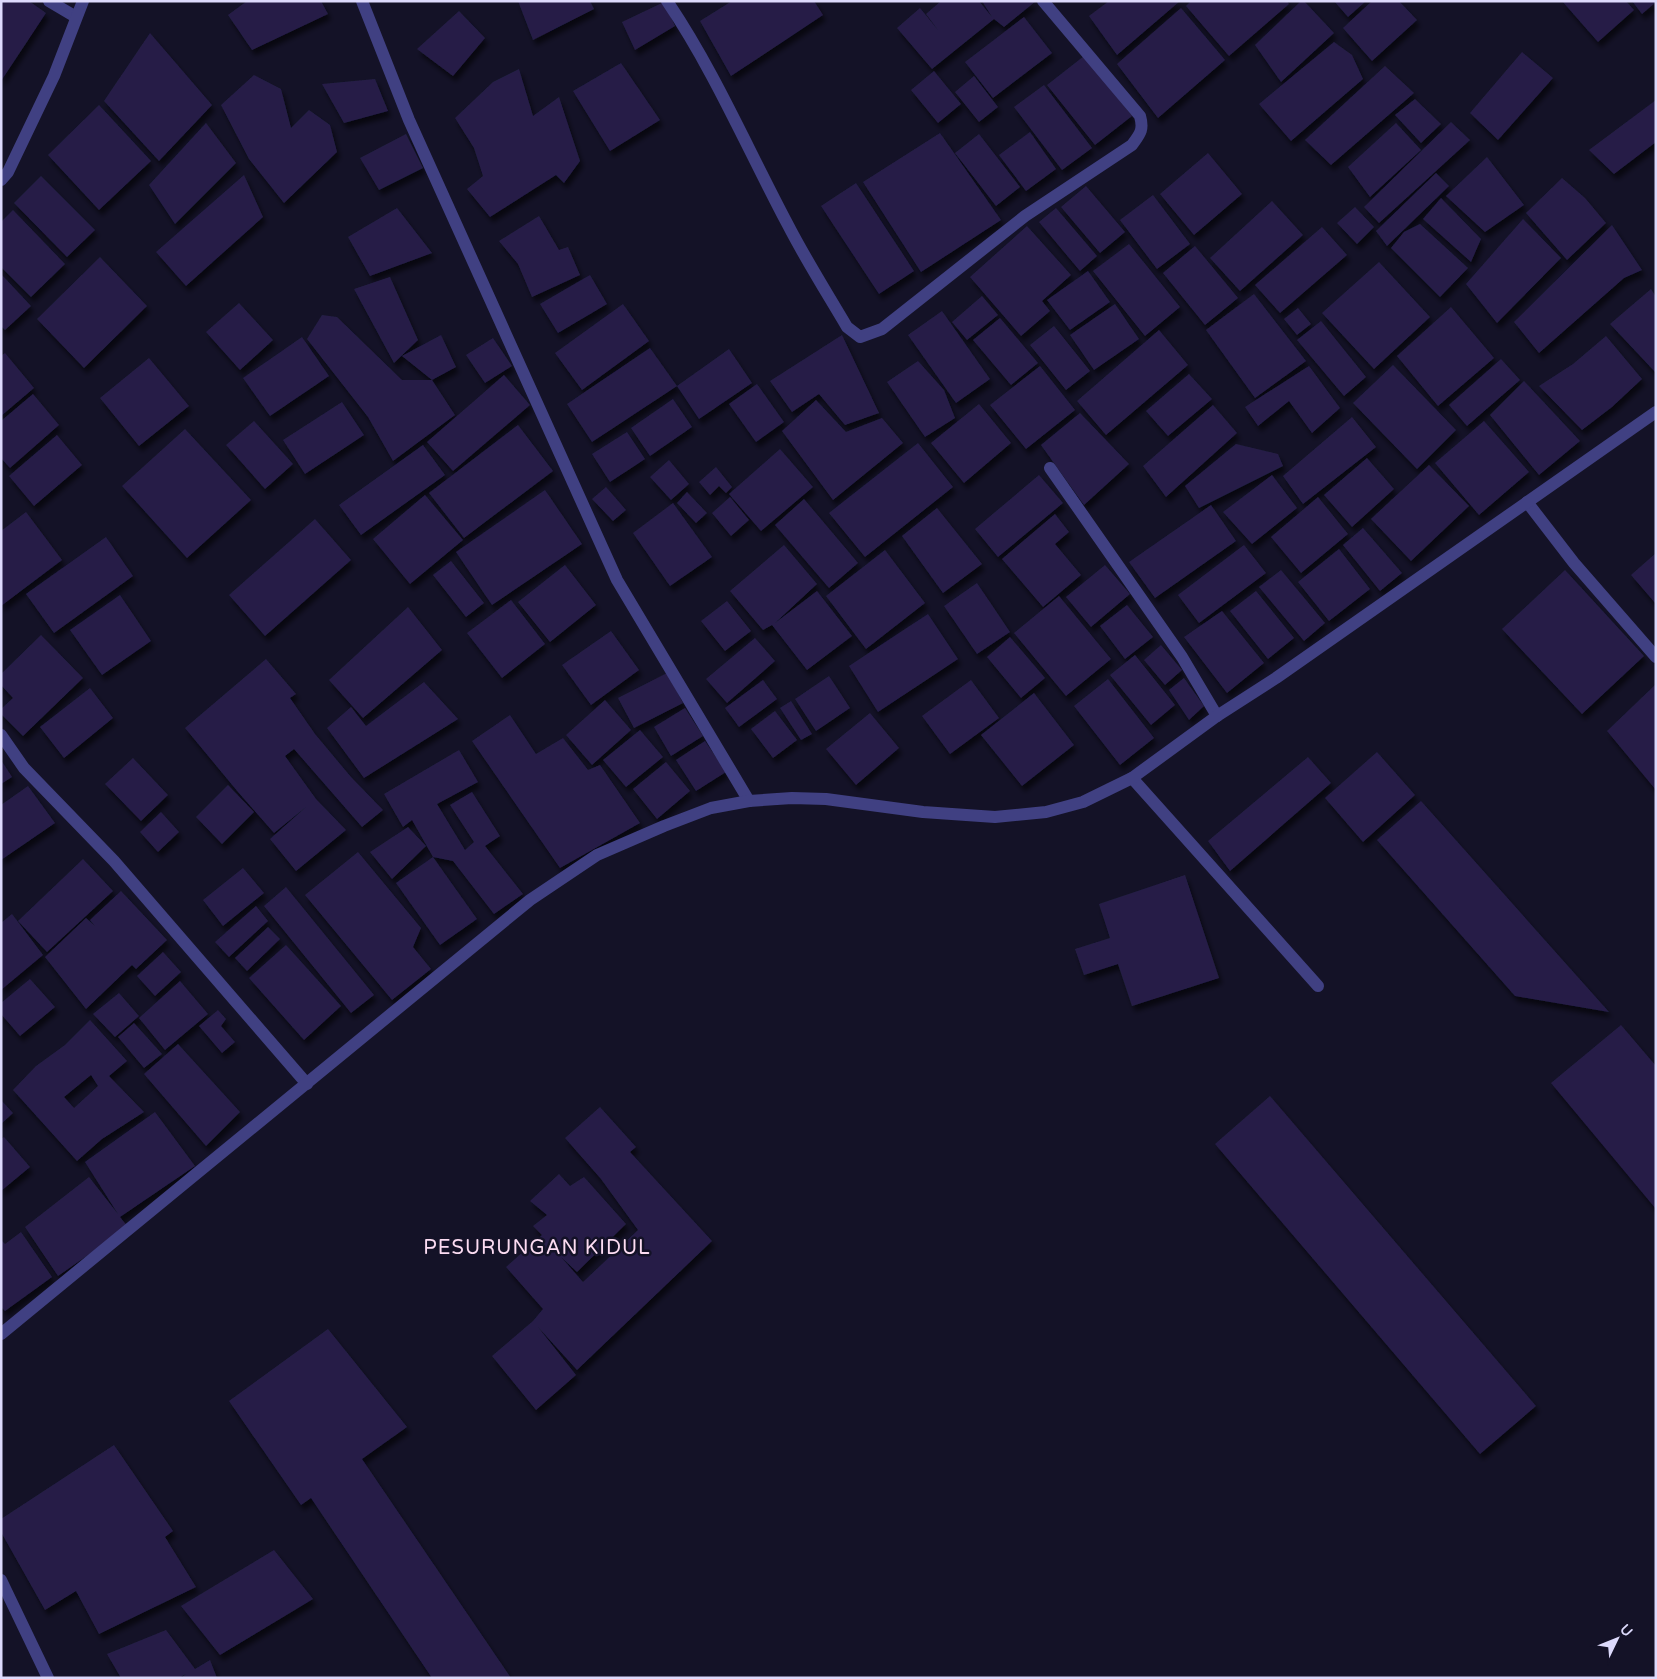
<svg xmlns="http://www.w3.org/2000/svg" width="1657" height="1679" viewBox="0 0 1657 1679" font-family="'Varela Round',sans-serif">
  <defs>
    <filter id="shadow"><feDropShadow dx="3" dy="5.5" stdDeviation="2.5" flood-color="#0009"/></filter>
  </defs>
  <rect width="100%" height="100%" fill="#141227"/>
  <!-- building -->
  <g fill="#251f46" fill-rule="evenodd" filter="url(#shadow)">
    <polygon points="1,1 29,1 46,13 1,81"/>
    <polygon points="247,1 321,1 328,14 252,50 228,15"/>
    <polygon points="518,1 590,1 594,9 533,40"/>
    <polygon points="732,1 814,1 823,15 731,76 700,21"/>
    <polygon points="941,1 979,1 992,17 982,1 1036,1 1004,27 994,19 932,69 897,28 920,8 938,30 926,14"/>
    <polygon points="1109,1 1180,1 1117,55 1089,16"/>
    <polygon points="1191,1 1287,1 1289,4 1229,56 1186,6"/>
    <polygon points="1301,1 1304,1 1334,33 1281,82 1255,45"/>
    <polygon points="1334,1 1366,1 1348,17"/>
    <polygon points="1372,1 1399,1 1417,20 1372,61 1343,28"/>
    <polygon points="1562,1 1626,1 1634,10 1598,42"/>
    <polygon points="1632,1 1656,1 1656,2 1642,14"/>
    <polygon points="664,2 675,26 635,50 622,22"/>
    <polygon points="1181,8 1225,60 1158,118 1117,64"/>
    <polygon points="459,11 485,38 453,76 417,49"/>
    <polygon points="1024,17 1052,53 993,98 965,62"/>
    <polygon points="150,33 212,105 159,161 104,101"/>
    <polygon points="1334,42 1352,55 1363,79 1291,141 1259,104"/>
    <polygon points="1522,52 1553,78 1498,140 1470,113"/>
    <polygon points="1084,56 1132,116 1095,145 1047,85"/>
    <polygon points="621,63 660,120 610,151 573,91"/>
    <polygon points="1385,66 1414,93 1331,165 1305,140"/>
    <polygon points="519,69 533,116 559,97 580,161 564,183 556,175 490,217 467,189 483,176 474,148 455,118 493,82"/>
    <polygon points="934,71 961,104 938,123 911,90"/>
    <polygon points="254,75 281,89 291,128 309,110 330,125 337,152 284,203 249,159 221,105"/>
    <polygon points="974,76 998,107 979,122 955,92"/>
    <polygon points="375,79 388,111 344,123 322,84"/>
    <polygon points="1044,85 1092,148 1062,170 1014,107"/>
    <polygon points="1415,99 1441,124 1421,143 1395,115"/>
    <polygon points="1656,100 1656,142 1614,174 1589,150"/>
    <polygon points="99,105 151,161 99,210 48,155"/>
    <polygon points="1451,122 1470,140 1379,223 1364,207"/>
    <polygon points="206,123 236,163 175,224 149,185"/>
    <polygon points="1396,123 1421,150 1370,197 1348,167"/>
    <polygon points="1030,132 1056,169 1026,191 999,155"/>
    <polygon points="940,133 1001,220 921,272 863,182"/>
    <polygon points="406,134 423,168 379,190 360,158"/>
    <polygon points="979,134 1020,187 996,206 955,153"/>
    <polygon points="1208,153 1242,194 1194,235 1160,194"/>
    <polygon points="1487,157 1524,205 1485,232 1446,196"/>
    <polygon points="1436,173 1449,186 1387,246 1376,231"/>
    <polygon points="244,175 263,217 186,286 156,252"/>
    <polygon points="41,176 95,230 67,257 14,203"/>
    <polygon points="1562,178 1585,198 1606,223 1567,260 1526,213"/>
    <polygon points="856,183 914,271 879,294 821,206"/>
    <polygon points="1086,186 1125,232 1100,253 1061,207"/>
    <polygon points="1153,195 1190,244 1157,269 1120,220"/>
    <polygon points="1441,198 1481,239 1471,262 1423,219"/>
    <polygon points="1272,201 1303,235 1240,291 1210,258"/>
    <polygon points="1355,207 1374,227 1357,244 1337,223"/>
    <polygon points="397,208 432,253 370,276 348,237"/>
    <polygon points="1056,208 1097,256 1080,271 1039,222"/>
    <polygon points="13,210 65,264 31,297 1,267 1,222"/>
    <polygon points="539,216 559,250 568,247 580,275 532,297 518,264 499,241"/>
    <polygon points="1523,219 1561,258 1497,323 1466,284"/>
    <polygon points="1420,224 1468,268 1440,297 1391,248 1404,232"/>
    <polygon points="1612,225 1642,270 1624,278 1539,353 1514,322"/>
    <polygon points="1027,226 1071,275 1042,301 1050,311 1021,336 970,277"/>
    <polygon points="1322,227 1347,255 1280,313 1255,285"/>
    <polygon points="1129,244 1180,307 1145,336 1093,271"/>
    <polygon points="1195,246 1238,298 1205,325 1163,273"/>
    <polygon points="100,257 147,306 84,368 37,319"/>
    <polygon points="1379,262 1430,317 1374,369 1322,313"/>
    <polygon points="1088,271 1110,302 1070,330 1047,300"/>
    <polygon points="1,274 31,306 5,330 1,326"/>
    <polygon points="590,275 607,304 558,333 540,304"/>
    <polygon points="390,277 418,340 394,363 354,289"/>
    <polygon points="1651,289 1656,297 1656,373 1610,324"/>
    <polygon points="1254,294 1306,361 1255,398 1206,330"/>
    <polygon points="982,296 998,315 967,340 952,322"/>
    <polygon points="239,303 273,340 240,370 206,332"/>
    <polygon points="623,304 649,341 582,390 555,353"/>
    <polygon points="1115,304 1139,339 1094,370 1070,335"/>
    <polygon points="1451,307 1494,358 1438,406 1397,356"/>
    <polygon points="1298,308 1311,324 1297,335 1284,319"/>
    <polygon points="942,311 990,379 956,403 908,335"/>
    <polygon points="322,315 337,317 402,380 432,380 455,415 393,461 368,417 307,339"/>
    <polygon points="1000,318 1038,363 1011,385 973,340"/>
    <polygon points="1321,321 1366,377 1344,396 1297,340"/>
    <polygon points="1054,326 1090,371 1066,390 1030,345"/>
    <polygon points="1159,330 1188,365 1106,435 1077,401"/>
    <polygon points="441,335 456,367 432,380 402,356"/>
    <polygon points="842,335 879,413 845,425 819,394 792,412 770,381"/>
    <polygon points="1606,336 1642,379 1612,407 1582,430 1539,386 1573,364"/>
    <polygon points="302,337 329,376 270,416 243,378"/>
    <polygon points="493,338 512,366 485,383 466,355"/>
    <polygon points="650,348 677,386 592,442 567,404"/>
    <polygon points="729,349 752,383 699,419 677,386"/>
    <polygon points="5,353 34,388 1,416 1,356"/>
    <polygon points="149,358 189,406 139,446 100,398"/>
    <polygon points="1501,359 1520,380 1467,426 1449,405"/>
    <polygon points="918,361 944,390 955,418 925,437 887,382"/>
    <polygon points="1393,365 1456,430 1417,469 1353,403"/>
    <polygon points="1040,366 1075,410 1026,449 990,405"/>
    <polygon points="1309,366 1340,408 1312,433 1289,401 1258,426 1245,407"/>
    <polygon points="1189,374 1212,399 1168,436 1146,411"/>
    <polygon points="504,375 530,405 453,471 427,442"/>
    <polygon points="1524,381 1580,441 1539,475 1490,415"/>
    <polygon points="757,384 784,422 756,442 729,404"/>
    <polygon points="33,394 59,425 10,468 1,458 1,421"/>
    <polygon points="673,399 692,427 650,456 631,428"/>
    <polygon points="816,400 846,432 882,418 903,443 833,500 782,431"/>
    <polygon points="342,402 364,435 305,474 283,440"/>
    <polygon points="979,404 1011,443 964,483 931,443"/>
    <polygon points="1213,405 1237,433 1166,497 1143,466"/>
    <polygon points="1080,413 1129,464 1084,505 1041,445"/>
    <polygon points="1352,417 1376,447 1303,504 1283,476"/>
    <polygon points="254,421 293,464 265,489 226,445"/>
    <polygon points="1484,421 1529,472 1479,515 1435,463"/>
    <polygon points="518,425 553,471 464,538 429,493"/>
    <polygon points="185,429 251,500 187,558 122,486"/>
    <polygon points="627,432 645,459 610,482 592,454"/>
    <polygon points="57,435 82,465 34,506 9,476"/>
    <polygon points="918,443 953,487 865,557 829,513"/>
    <polygon points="1236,444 1278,454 1283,466 1199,508 1185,486"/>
    <polygon points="423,445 445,475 361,535 339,505"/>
    <polygon points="780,449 813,487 761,531 729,494"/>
    <polygon points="1367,458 1394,489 1352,527 1324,495"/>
    <polygon points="669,460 689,484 671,500 650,477"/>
    <polygon points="1429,465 1469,506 1411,561 1371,519"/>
    <polygon points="716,467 732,487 726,493 719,486 710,495 699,482"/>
    <polygon points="1039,475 1063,503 998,557 975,529"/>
    <polygon points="1272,475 1297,508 1252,544 1223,512"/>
    <polygon points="606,487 626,510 613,521 592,499"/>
    <polygon points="545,490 582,544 492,605 456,552"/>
    <polygon points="687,492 707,513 696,523 677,503"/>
    <polygon points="425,495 463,540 410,584 373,539"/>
    <polygon points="730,497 749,520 731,536 712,513"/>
    <polygon points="1318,497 1348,534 1301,573 1271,537"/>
    <polygon points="804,499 858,563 829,588 775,525"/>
    <polygon points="673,503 712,557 670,586 633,533"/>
    <polygon points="1211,505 1236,541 1155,598 1129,562"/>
    <polygon points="937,508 982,564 943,593 902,536"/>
    <polygon points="26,512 62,560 1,606 1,531"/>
    <polygon points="1055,514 1069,532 1055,544 1081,575 1043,607 1002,559"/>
    <polygon points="315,519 351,560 265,636 229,595"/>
    <polygon points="1363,528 1402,573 1380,591 1343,545"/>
    <polygon points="106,537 133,576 54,633 26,594"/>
    <polygon points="784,545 817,584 775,623 817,591 852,636 807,670 772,625 763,630 730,591"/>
    <polygon points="1244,545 1266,573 1199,623 1178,595"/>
    <polygon points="1339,549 1370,589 1329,621 1298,582"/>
    <polygon points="885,550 925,603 866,649 826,596"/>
    <polygon points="1656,553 1656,604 1631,575"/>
    <polygon points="451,561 484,603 466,617 433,575"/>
    <polygon points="565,565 596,605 550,642 518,602"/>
    <polygon points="1105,565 1130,594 1091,627 1066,597"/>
    <polygon points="1281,570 1325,623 1304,641 1259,587"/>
    <polygon points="1565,570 1644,656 1582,714 1502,629"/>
    <polygon points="977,583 1010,632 977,654 944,606"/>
    <polygon points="1256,591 1294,638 1268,659 1230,611"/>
    <polygon points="120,595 151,641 102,675 70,630"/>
    <polygon points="1059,596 1111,659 1066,696 1014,633"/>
    <polygon points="511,600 545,644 502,678 467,633"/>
    <polygon points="727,601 751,631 725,651 701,621"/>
    <polygon points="1127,605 1153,637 1125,659 1100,626"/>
    <polygon points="408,607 442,650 363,718 329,680"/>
    <polygon points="1222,611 1264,663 1227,693 1184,637"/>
    <polygon points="928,614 958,659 878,712 849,666"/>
    <polygon points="611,631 639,670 591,705 562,665"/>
    <polygon points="41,635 83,678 23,736 1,714 1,709 13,698 1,685 1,674"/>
    <polygon points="1010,637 1045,678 1021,698 987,657"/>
    <polygon points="755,638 775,661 727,703 706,679"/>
    <polygon points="1161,645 1182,670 1165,685 1144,660"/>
    <polygon points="1135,655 1175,705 1151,725 1110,675"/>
    <polygon points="266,659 296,694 290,698 315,734 351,777 383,810 362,827 294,749 285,756 316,799 346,830 296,871 270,839 306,807 274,833 238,792 185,728"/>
    <polygon points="667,673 683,703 634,728 618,698"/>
    <polygon points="829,676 850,708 816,731 795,699"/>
    <polygon points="1184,678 1204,706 1189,720 1169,690"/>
    <polygon points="1108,679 1154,738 1120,765 1074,706"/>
    <polygon points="763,680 777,699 739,727 725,708"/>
    <polygon points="971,680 999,718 950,754 922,716"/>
    <polygon points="424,682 458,719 364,778 327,728 351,707 366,726"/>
    <polygon points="1656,684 1656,790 1607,731"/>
    <polygon points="90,688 113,718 64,758 40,727"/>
    <polygon points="1034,693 1074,745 1022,786 981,735"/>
    <polygon points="605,700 631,730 592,765 566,735"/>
    <polygon points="791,701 812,734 801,740 780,708"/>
    <polygon points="685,708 703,736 671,756 654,727"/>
    <polygon points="775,711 797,740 773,758 751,729"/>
    <polygon points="870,713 899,748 856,785 826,749"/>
    <polygon points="510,715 536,754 563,738 588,770 600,765 640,823 560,868 472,741"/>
    <polygon points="640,730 663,757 626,787 603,760"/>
    <polygon points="705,741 726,772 696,791 676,760"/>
    <polygon points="459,750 478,782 437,804 465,850 474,842 450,805 472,792 500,836 485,846 523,894 494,914 453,861 433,857 412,820 403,827 384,794"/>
    <polygon points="1377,752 1415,795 1363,842 1325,798"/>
    <polygon points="1308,757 1331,783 1230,871 1208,841"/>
    <polygon points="133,758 168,795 141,821 105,784"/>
    <polygon points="1,760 12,777 1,784"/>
    <polygon points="666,762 690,791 657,819 633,789"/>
    <polygon points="228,785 254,812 222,844 196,817"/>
    <polygon points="28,786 55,823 1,860 1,805"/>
    <polygon points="1421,801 1609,1012 1515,996 1377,840"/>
    <polygon points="161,812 179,832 158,852 140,832"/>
    <polygon points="408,827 426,846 392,879 370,852"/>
    <polygon points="358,852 421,928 413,947 431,969 392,1000 305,895"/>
    <polygon points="433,857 477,919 440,945 396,883"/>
    <polygon points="83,859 113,891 47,952 18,921"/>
    <polygon points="243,868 264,893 223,926 203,900"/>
    <polygon points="1185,875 1219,978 1132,1006 1118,964 1084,975 1075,949 1110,938 1099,904"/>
    <polygon points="286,887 374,995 351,1013 264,906"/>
    <polygon points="121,891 167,940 136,969 132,965 86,1009 45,957 86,918 95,926 90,920"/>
    <polygon points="256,906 268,921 229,957 215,942"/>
    <polygon points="12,914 43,955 1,990 1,923"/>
    <polygon points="268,927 280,939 247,971 235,958"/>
    <polygon points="286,945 341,1006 304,1040 249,978"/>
    <polygon points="163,952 181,972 155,996 137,976"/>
    <polygon points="30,979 55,1007 20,1036 1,1014 1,1003"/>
    <polygon points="180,981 208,1014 165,1050 139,1018"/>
    <polygon points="119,993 139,1016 115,1037 93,1014"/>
    <polygon points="218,1010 226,1019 221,1026 235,1042 222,1053 199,1026"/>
    <path d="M 90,1020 L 127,1061 L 109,1076 L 144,1112 L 102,1139 L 77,1161 L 13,1090 L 36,1066 L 65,1045 ZM 91,1075 L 98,1086 L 74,1108 L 64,1097 Z"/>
    <polygon points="134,1023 162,1054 144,1068 118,1037"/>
    <polygon points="1621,1025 1656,1066 1656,1209 1551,1083"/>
    <polygon points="178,1044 240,1112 206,1146 144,1074"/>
    <polygon points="1270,1096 1536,1406 1480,1454 1215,1144"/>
    <polygon points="1,1100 13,1113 1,1124"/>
    <polygon points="600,1107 636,1147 630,1152 712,1241 577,1370 538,1327 576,1375 536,1410 492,1356 533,1321 543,1309 506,1267 542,1235 533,1226 547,1215 530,1201 559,1174 570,1186 584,1177 626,1224 577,1272 561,1257 583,1282 638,1230 601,1179 565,1138"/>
    <polygon points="155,1112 195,1166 120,1217 128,1227 58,1276 25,1227 89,1177 118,1214 85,1162"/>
    <polygon points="4,1137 30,1167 1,1191 1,1139"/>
    <polygon points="21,1232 52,1277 5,1311 1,1307 1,1240 5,1244"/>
    <polygon points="328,1329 407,1427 362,1459 511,1678 432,1678 311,1498 301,1505 229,1401"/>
    <polygon points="114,1445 173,1531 165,1537 196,1587 99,1634 76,1591 45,1610 1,1532 1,1519"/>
    <polygon points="274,1550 313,1599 220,1655 181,1606"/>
    <polygon points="166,1630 195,1669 210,1660 217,1678 181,1678 186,1674 179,1678 121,1678 107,1654"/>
  </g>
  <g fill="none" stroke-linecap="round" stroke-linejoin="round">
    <!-- service -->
    <polyline stroke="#404082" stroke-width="12" points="1132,778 1318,986"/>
    <!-- minor -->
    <g stroke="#404082" stroke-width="12">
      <polyline points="49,1 76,17"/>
      <polyline points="362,1 409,120 617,580 749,801"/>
      <path d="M 667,1 C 715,72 748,150 788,225 C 806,260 827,293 847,327 L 860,337 L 882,329 L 1025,216 L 1132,145 C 1140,134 1144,130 1140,116 L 1043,1"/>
      <polyline points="1050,468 1182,657 1217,716"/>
      <polyline points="1527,502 1574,563 1656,657"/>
      <polyline points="1,735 24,768 114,861 307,1084"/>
      <polyline points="1,1334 530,900 597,855 664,826 711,808 749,801 792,798 826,799 923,812 995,817 1046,812 1083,802 1132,778 1217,716 1276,678 1656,412"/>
      <polyline points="1,1580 48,1678"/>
    </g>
    <!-- tertiary -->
    <polyline stroke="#404082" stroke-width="12" points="1,180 8,172 54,76 83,1"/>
  </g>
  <g text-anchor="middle" stroke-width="5" stroke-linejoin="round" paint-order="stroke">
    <!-- quarter labels -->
    <g font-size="20" letter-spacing="1" fill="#fcdcf2" stroke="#141227">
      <text x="537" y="1254">PESURUNGAN KIDUL</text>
    </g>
  </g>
  <!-- border -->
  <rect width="1657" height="1679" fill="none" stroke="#dddafc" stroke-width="5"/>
  <!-- north arrow -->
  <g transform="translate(1617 1639) rotate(47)" stroke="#141227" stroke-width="4" paint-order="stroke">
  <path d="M0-4L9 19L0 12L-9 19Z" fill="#dddafc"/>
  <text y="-8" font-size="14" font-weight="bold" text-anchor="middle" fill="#dddafc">U</text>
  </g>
</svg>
